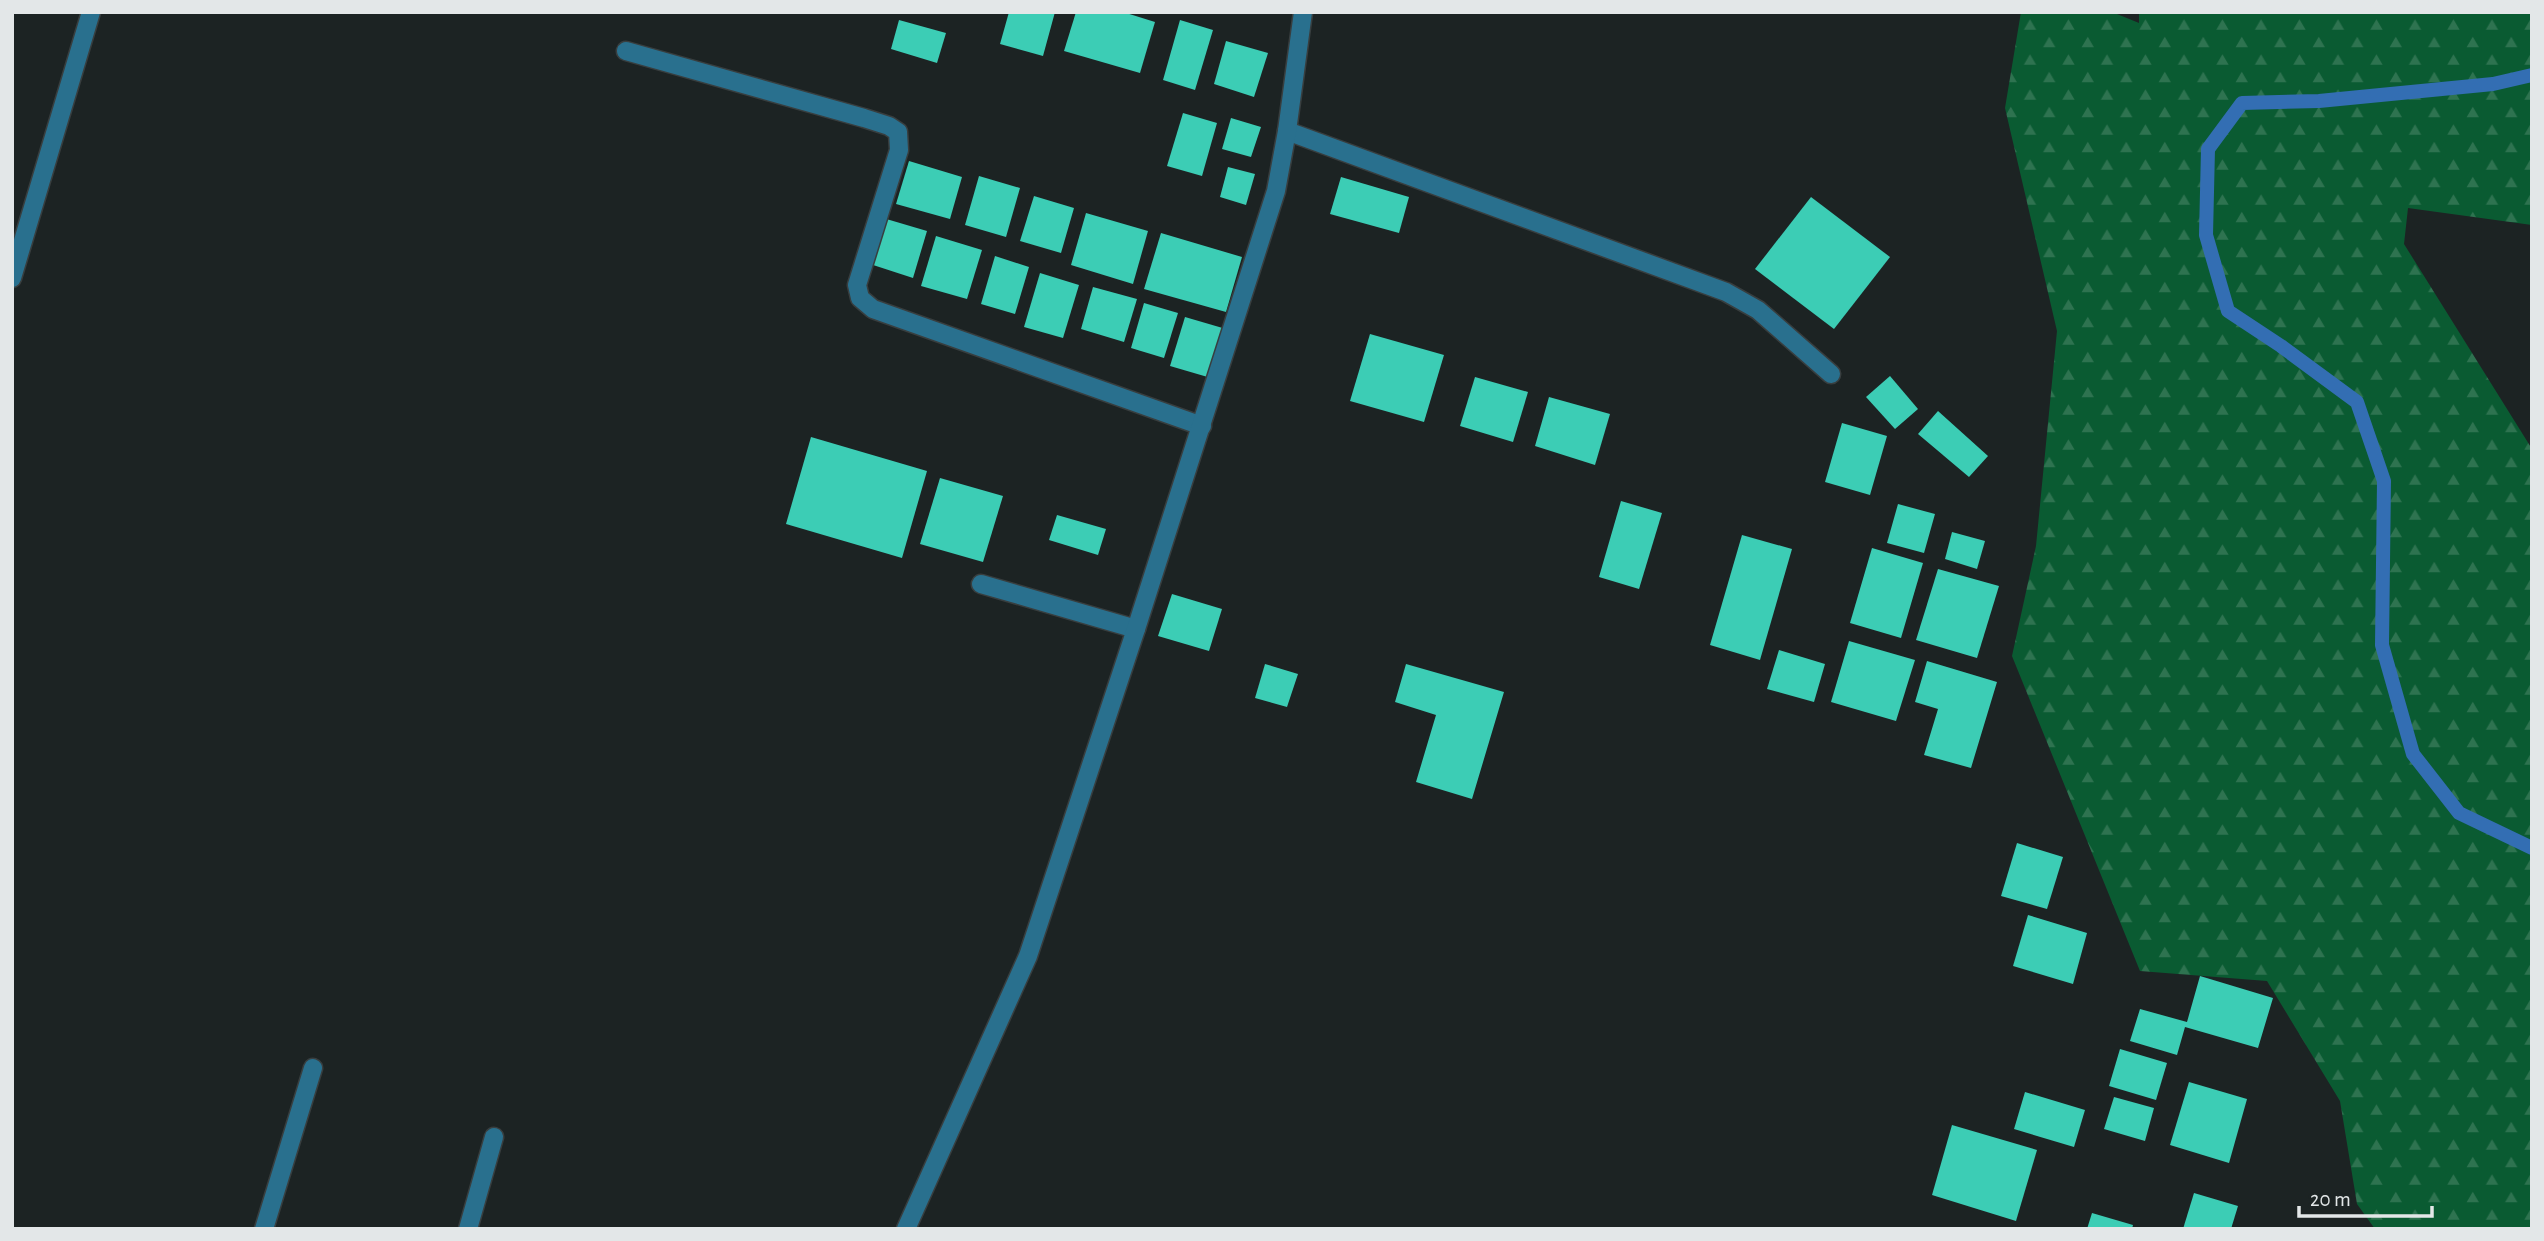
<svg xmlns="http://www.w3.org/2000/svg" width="2544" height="1241" viewBox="0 0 2544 1241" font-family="'Alegreya Sans',sans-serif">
  <defs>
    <pattern id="forest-firs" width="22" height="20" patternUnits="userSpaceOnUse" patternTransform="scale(1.75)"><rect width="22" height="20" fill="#0a5b32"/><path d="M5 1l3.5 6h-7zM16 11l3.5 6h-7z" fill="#2e7350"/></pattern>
  </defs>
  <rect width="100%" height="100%" fill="#1c2323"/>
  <!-- forest -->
  <polygon fill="url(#forest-firs)" points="2021,12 2112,12 2139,23 2139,12 2532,12 2532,225 2408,208 2404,244 2532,449 2532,1229 2375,1229 2357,1204 2340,1101 2267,981 2140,971 2012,656 2036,546 2057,331 2005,108"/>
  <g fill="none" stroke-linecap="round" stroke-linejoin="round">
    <!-- stream -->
    <polyline stroke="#336eb3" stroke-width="14" points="2532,75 2493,84 2319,101 2242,103 2208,149 2206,235 2228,311 2281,346 2357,402 2384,481 2382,645 2413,754 2459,813 2532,848"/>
  </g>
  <!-- building -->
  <g fill="#3ccdb5">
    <polygon points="1009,12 1055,12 1043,56 1000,44"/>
    <polygon points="1076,12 1123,12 1155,22 1140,73 1064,51"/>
    <polygon points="899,20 946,33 937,63 891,49"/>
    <polygon points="1180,20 1213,30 1195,90 1163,80"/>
    <polygon points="1226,41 1268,53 1254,97 1214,84"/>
    <polygon points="1183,113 1217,123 1202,176 1167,166"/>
    <polygon points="1231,118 1261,127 1251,157 1222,149"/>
    <polygon points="909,161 962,177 950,219 896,204"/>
    <polygon points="1228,167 1255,174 1246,205 1220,197"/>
    <polygon points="979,176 1020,188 1006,237 965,225"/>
    <polygon points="1341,177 1409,197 1399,233 1330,214"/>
    <polygon points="1034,196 1074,208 1061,253 1020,241"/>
    <polygon points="1811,197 1890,257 1834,329 1755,269"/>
    <polygon points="1086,213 1148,231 1133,284 1071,265"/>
    <polygon points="883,218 927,231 913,278 870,264"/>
    <polygon points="1161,233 1242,257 1226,312 1144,289"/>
    <polygon points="936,236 982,250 967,299 921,286"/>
    <polygon points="995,256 1029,267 1015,314 981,304"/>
    <polygon points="1040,273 1079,285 1063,338 1024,327"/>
    <polygon points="1093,287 1137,299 1124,342 1081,329"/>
    <polygon points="1144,303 1178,313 1164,358 1131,348"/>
    <polygon points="1185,317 1226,329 1211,378 1170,366"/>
    <polygon points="1370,334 1444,355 1424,422 1350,401"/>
    <polygon points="1890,376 1918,409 1895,429 1866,397"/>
    <polygon points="1475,377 1528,392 1513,442 1460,426"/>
    <polygon points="1549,397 1610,414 1595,465 1535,446"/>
    <polygon points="1938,411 1988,456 1969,477 1918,434"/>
    <polygon points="1842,423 1887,436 1870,495 1825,482"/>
    <polygon points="811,437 927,471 902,558 786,524"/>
    <polygon points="940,478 1003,496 983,562 920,544"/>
    <polygon points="1621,501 1662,513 1639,589 1599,577"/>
    <polygon points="1898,504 1935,514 1924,553 1887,543"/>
    <polygon points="1057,515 1106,529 1098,555 1049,540"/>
    <polygon points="1952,532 1985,541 1977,569 1945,559"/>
    <polygon points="1742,535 1792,549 1760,660 1710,645"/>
    <polygon points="1872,548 1923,563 1901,638 1850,623"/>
    <polygon points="1938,569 1999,586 1977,658 1916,640"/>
    <polygon points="1172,594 1222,609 1209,651 1158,636"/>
    <polygon points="1849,641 1915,660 1896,721 1831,702"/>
    <polygon points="1779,650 1825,664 1814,702 1767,689"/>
    <polygon points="1927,661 1997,682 1971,768 1924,755 1938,709 1915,702"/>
    <polygon points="1265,664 1298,674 1287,707 1255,698"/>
    <polygon points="1406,664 1504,692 1472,799 1416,782 1436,715 1395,702"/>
    <polygon points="2017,843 2063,857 2047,909 2001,896"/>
    <polygon points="2028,915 2087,933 2073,984 2013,966"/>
    <polygon points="2200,976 2273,998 2258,1048 2185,1027 2177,1055 2130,1041 2140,1009 2187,1022"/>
    <polygon points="2120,1049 2167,1063 2156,1100 2109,1086"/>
    <polygon points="2189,1082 2247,1099 2229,1163 2170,1145"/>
    <polygon points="2025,1092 2085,1110 2074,1147 2014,1129"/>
    <polygon points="2114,1097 2154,1108 2145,1141 2104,1129"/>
    <polygon points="1952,1125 2037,1150 2016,1221 1932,1195"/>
    <polygon points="2194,1193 2238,1206 2231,1229 2183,1229"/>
    <polygon points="2092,1213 2133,1225 2132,1229 2087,1229"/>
  </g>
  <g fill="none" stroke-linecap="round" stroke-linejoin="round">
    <defs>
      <g id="minor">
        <polyline points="626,51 864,118 889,126 898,132 899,150 857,285 860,298 873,309 1202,426"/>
        <polyline points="1287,131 1726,292 1758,310 1831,374"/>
        <polyline points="12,278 91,12"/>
        <polyline points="981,584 1136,629"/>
        <polyline points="264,1229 313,1068"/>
        <polyline points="468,1229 494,1137"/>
        <polyline points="906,1229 1028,956 1136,629 1276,191 1287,131 1303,12"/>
      </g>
    </defs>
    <!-- minor casing -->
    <use href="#minor" stroke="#383e3f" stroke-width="21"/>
    <!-- minor -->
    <use href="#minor" stroke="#29708e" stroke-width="18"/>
  </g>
  <!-- border -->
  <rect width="2544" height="1241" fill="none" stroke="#e3e7e8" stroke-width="28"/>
  <!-- scale -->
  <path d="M2299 1206v10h133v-10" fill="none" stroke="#e3e7e8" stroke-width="3.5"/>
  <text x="2310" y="1206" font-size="21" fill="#e3e7e8" stroke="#1c2323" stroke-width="5" paint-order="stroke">20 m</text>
</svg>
